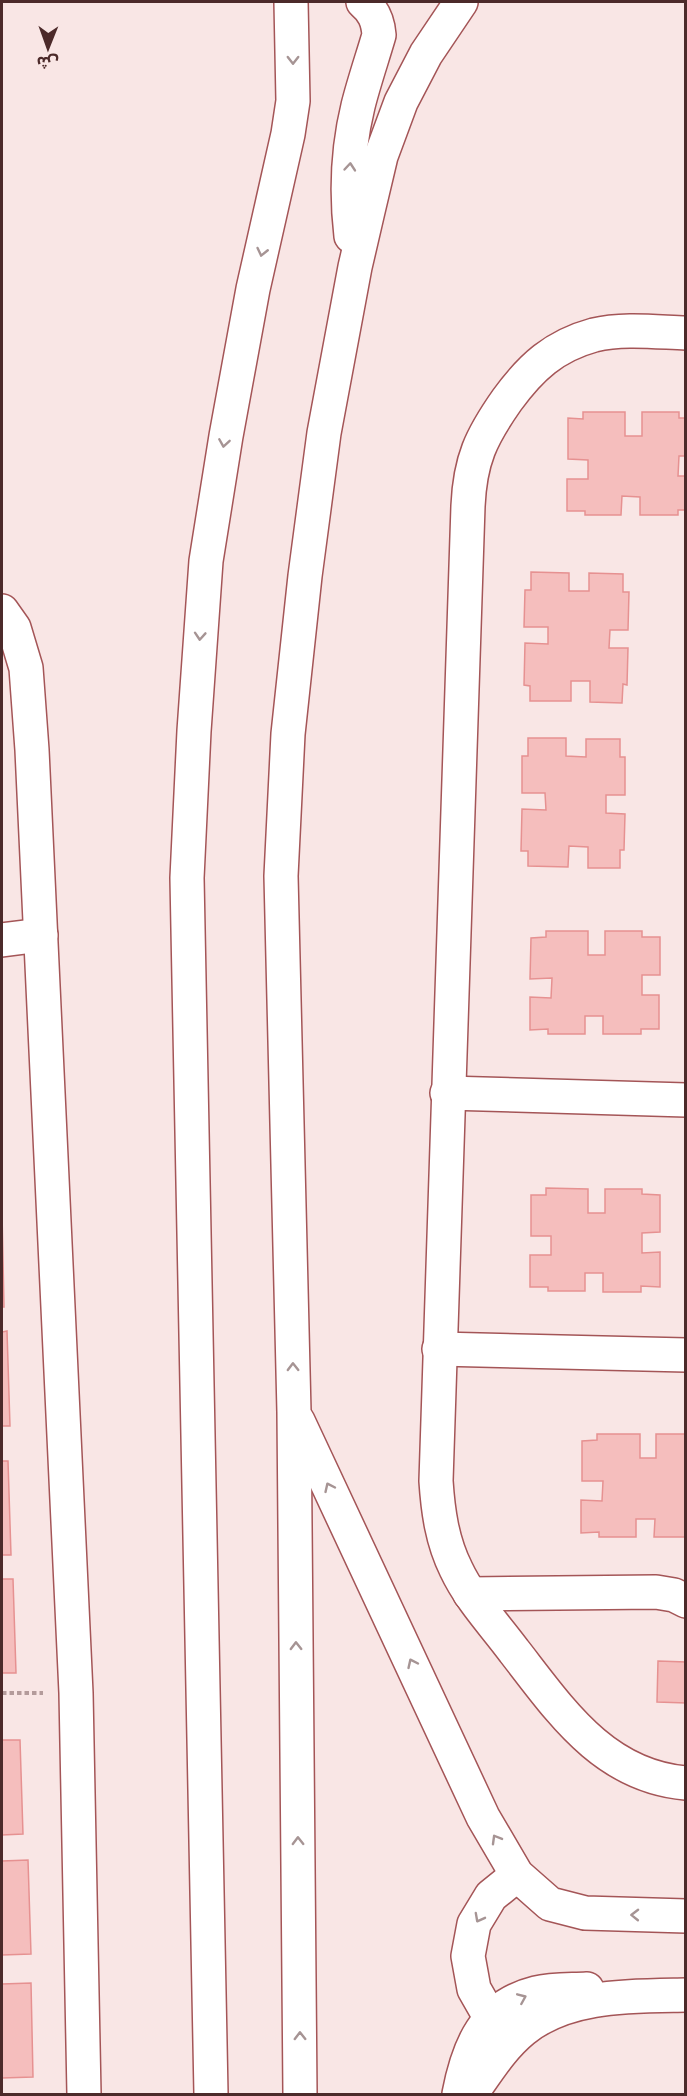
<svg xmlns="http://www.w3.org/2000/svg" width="687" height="2096" viewBox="0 0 687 2096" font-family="Barlow,'Noto Sans Arabic',sans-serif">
  <rect width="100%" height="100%" fill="#f9e6e5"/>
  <!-- building -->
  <g fill="#f5bebd" stroke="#e69191" stroke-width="1.5">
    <polygon points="583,412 625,412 625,436 642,436 642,412 679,412 679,418 686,418 686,456 679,456 678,476 686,476 686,510 678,510 678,515 640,515 640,497 622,496 621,515 585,515 585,511 567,511 567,479 588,479 588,460 568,459 568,418 583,419"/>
    <polygon points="531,572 569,573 569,591 589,591 589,573 623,574 623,592 629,592 628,630 610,630 609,648 628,648 627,685 623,684 622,703 590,702 590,681 571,681 571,701 530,701 530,686 524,685 525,643 548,644 548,627 524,627 525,590 531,590"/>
    <polygon points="528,738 566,738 566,756 586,757 586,739 620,739 620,757 625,757 625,795 606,795 606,813 625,814 624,850 620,850 620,868 588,868 588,847 569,846 568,867 528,866 528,851 521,851 522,809 546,810 545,793 522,793 522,756 528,756"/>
    <polygon points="546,931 588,931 588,955 605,955 605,931 642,931 642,937 660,937 660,975 642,975 642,995 659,995 659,1029 641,1029 641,1034 603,1034 603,1016 585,1016 585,1034 548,1034 548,1029 530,1030 530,997 551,998 552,978 530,979 531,938 546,937"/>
    <polygon points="546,1188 588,1189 588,1213 605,1213 605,1189 642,1189 642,1194 660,1195 660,1232 642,1233 642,1253 660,1252 660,1287 641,1286 641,1292 603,1292 603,1273 585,1273 585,1291 548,1291 548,1287 530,1287 530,1255 551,1255 551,1236 531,1236 531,1195 546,1195"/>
    <polygon points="2,1213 4,1307 2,1307"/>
    <polygon points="7,1331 10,1426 2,1426 2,1332"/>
    <polygon points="597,1434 640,1434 640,1458 656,1458 656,1434 686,1434 686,1537 654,1537 655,1519 636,1519 636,1537 599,1537 599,1532 581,1533 581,1500 602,1501 603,1481 582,1481 582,1441 597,1440"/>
    <polygon points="2,1461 8,1461 11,1555 2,1555"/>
    <polygon points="2,1579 13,1579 16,1673 2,1673"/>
    <polygon points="658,1661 686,1662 686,1703 657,1702"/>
    <polygon points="2,1740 20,1740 23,1834 2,1835"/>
    <polygon points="28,1860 31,1954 2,1955 2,1861"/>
    <polygon points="31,1983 33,2077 2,2078 2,1984"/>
  </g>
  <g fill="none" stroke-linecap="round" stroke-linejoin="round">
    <defs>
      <g id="street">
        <path d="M 686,333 C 656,332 623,328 594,335 C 554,346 531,367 507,400 C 481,437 470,460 468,506 L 436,1481 C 438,1511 442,1541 456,1569 C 470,1599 494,1624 514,1651 C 560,1710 603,1776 686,1783"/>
        <polyline points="2,611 14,628 26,668 32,750 76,1693 84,2094"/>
        <polyline points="2,940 41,935"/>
        <polyline points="447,1093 686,1100"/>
        <polyline points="439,1349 686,1355"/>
        <polyline points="470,1594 656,1592 674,1595 686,1601"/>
      </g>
      <g id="secondary">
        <path d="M 351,236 C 346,194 348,147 358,106 C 364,82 372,59 379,35 C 378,21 374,11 363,2"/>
        <polyline points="298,1421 483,1817 517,1875 550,1904 585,1913 686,1916"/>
        <polyline points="490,2017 474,1989 468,1956 474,1924 491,1896 517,1875"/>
        <polyline points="211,2094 187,878 194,731 206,561 226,436 253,289 288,134 293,101 291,2"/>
        <polyline points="300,2094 294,1412 281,876 288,734 305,576 324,433 355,267 368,211 381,156 401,102 426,54 461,2"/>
        <path d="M 459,2094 C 468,2047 484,2006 536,1993 C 553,1989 570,1990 587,1989"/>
        <path d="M 471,2094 C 487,2072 501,2048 523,2030 C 567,1994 631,1996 686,1995"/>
      </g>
    </defs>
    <!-- street casing -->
    <use href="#street" stroke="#a45557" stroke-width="36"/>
    <!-- secondary casing -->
    <use href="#secondary" stroke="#a45557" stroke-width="36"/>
    <!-- path -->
    <polyline stroke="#b49b9b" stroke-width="4" stroke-dasharray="4.5 3" stroke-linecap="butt" points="2,1693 43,1693"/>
    <!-- street -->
    <use href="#street" stroke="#fff" stroke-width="33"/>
    <!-- secondary -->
    <use href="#secondary" stroke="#fff" stroke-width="33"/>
  </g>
  <!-- one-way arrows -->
  <defs><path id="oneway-chevron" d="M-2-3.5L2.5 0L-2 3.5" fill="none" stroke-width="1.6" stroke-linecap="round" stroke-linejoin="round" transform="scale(1.5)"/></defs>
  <g stroke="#a69494">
    <use href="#oneway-chevron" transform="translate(293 60) rotate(90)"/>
    <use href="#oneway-chevron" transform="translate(350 167) rotate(-85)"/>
    <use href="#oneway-chevron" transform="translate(262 252) rotate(103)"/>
    <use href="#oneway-chevron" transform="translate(224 443) rotate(99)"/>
    <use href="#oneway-chevron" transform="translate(200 636) rotate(94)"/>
    <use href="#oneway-chevron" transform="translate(293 1367) rotate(-91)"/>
    <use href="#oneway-chevron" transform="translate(329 1487) rotate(-115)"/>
    <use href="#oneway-chevron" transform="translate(296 1646) rotate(-91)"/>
    <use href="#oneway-chevron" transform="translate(412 1663) rotate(-115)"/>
    <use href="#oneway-chevron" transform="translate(496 1839) rotate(-120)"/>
    <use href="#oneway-chevron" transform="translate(298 1841) rotate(-91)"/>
    <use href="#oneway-chevron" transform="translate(635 1915) rotate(-179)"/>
    <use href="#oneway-chevron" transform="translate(479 1918) rotate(118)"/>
    <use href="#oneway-chevron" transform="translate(522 1998) rotate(-23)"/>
    <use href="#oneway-chevron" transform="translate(300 2036) rotate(-91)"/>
  </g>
  <!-- border -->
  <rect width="687" height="2096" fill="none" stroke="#4c2a2a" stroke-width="6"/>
  <!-- north arrow -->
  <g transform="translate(48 48) rotate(181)" stroke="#f9e6e5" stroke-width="4.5" paint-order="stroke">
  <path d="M0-4.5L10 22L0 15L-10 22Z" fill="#4c2a2a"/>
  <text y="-9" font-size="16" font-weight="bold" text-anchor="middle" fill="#4c2a2a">ش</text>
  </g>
</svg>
